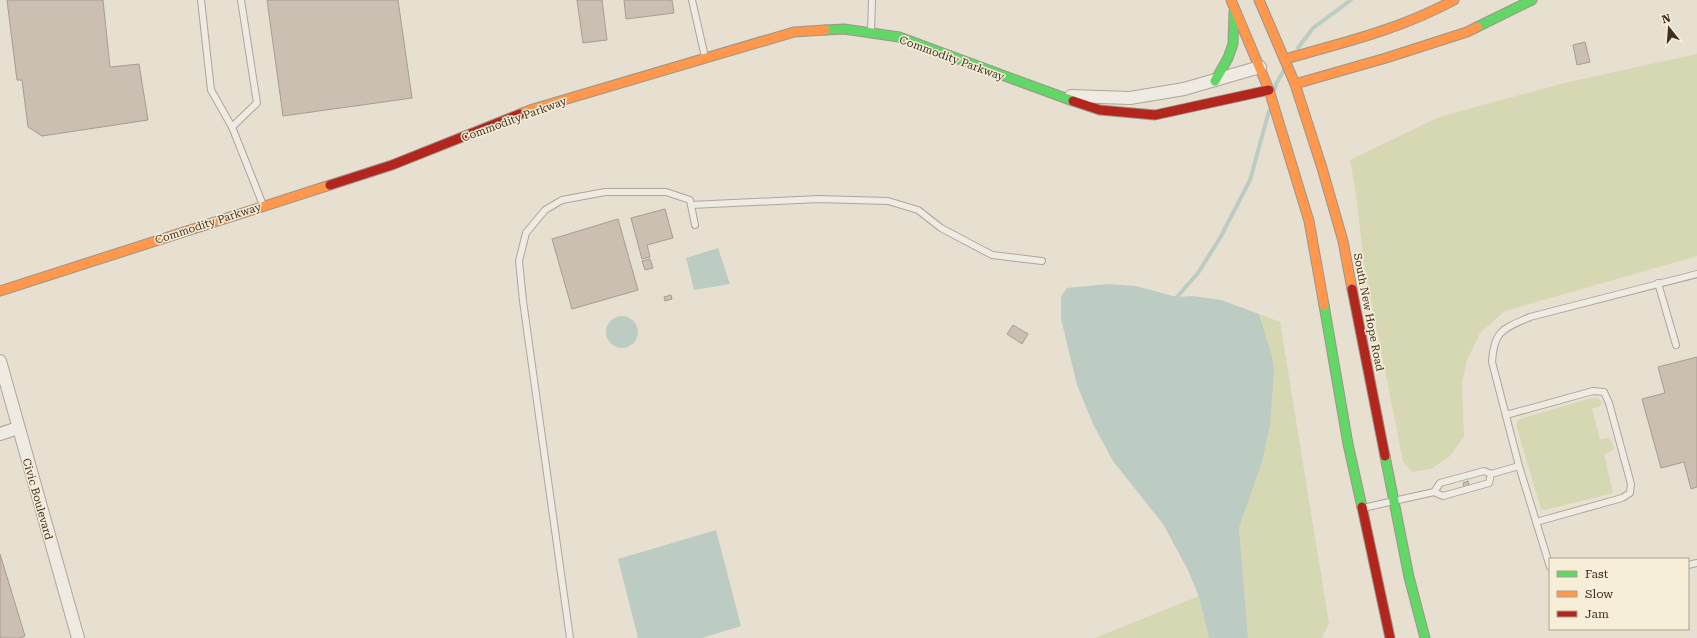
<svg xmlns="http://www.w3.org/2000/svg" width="1697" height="638" viewBox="0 0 1697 638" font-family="'Roboto Serif',serif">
  <rect width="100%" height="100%" fill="#e7e0d1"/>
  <!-- green -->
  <g fill="#d6d7b3">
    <polygon points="1697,54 1697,256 1505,311 1480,333 1467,360 1462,382 1464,437 1449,457 1431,469 1412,472 1403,461 1364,265 1356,194 1350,160 1439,117 1564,83"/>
    <polygon points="1259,314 1280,322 1329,623 1322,638 1248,638 1239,528 1262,462 1271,352"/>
    <polygon points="1591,398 1598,398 1602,402 1600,406 1592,409 1600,439 1609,438 1614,446 1612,451 1604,454 1613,493 1545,510 1541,509 1517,428 1517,422 1520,419"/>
    <polygon points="1199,596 1209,638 1095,638"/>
  </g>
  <!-- water -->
  <g fill="#bcccc2">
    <polygon points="718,248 730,284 694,290 686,258"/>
    <polygon points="1107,284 1136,286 1177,297 1192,296 1221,300 1259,314 1271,352 1274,369 1270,425 1262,462 1239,528 1248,638 1209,638 1199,597 1188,570 1163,524 1113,461 1093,424 1077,385 1061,319 1061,296 1067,288"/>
    <circle cx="622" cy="332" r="16"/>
    <polygon points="716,530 741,626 702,638 638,638 618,559"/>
  </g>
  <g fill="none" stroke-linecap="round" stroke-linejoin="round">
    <!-- stream -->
    <g stroke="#bcccc2" stroke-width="4">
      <polyline points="1298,48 1313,28 1351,0"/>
      <polyline points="1275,89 1276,84 1284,70"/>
      <polyline points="1177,297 1198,273 1220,238 1250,180 1269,111"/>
    </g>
  </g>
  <!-- building -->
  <g fill="#cbbfb2" stroke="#a89c90">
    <polygon points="7,0 103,0 110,67 139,64 148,120 42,136 28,127 22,80 17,80"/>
    <polygon points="267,0 398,0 412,98 283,116"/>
    <polygon points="577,0 602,0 607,40 583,43"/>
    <polygon points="624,0 672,0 674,13 626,19"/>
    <polygon points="1585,42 1590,62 1577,65 1573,45"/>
    <polygon points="665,209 673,238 647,245 650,257 642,259 631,218"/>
    <polygon points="618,219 638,290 572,309 552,239"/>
    <polygon points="650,259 653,268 645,270 642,261"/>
    <polygon points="671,295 672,299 665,301 664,297"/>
    <polygon points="1013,325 1028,334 1022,344 1007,334"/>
    <polygon points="1697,357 1697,487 1691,489 1684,462 1661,468 1642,399 1665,393 1658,367"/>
    <polygon points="1468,481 1469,486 1464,487 1463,483"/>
    <polygon points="0,554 25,636 19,638 0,638"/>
  </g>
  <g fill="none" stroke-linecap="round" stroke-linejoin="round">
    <defs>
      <g id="lane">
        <polyline points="201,0 211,90 232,127 263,205"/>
        <polyline points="692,0 705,57"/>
        <polyline points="871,32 872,0"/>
        <polyline points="232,127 257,103 241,0"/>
        <polyline points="691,205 818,199 888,201 918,210 941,228 992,255 1042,261"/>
        <polyline points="1658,283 1676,345"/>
        <polyline points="1506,415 1593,391 1604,392 1609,403 1631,484 1630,493 1622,498 1536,522"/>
        <path d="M 1519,466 L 1492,362 C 1494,330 1503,329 1530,317 L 1697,274"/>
        <polyline points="1491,474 1519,466 1550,567"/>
        <polyline points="1363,508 1434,492 1443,496 1489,483 1491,474 1484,471 1440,483 1434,492"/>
        <polyline points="1688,565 1697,563"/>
        <polyline points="570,638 523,301 519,261 526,233 545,210 562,200 605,192 666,192 690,200 695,225"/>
      </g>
      <g id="street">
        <polyline points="1071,96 1130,98 1184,89 1260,67"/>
        <polyline points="0,361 78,638"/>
        <polyline points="0,434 18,428"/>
      </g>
      <g id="fast">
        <polyline points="1477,27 1532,0"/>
        <polyline points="825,30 844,29 899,37 1073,101"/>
        <polyline points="1215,81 1228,58 1233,44 1234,12"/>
        <polyline points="1324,305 1348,444 1362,507"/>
        <polyline points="1385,456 1409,577 1425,638"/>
      </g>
      <g id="slow">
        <polyline points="1231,0 1269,90 1309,221 1324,305"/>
        <polyline points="1259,0 1295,84 1322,168 1343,241 1352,289"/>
        <path d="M 1285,59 C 1343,43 1401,29 1454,0"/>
        <polyline points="1295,84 1386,58 1467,32 1477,27"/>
        <polyline points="520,114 533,109 794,32 825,30"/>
        <polyline points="0,291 330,185"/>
      </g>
      <g id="jam">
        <polyline points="1073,101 1100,110 1155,115 1269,90"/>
        <polyline points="330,185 392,165 520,114"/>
        <polyline points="1352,289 1385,456"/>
        <polyline points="1362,507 1390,638"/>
      </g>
    </defs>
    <!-- lane casing -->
    <use href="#lane" stroke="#ada599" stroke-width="8"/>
    <!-- street casing -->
    <use href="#street" stroke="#ada599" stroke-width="14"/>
    <!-- fast casing -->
    <use href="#fast" stroke="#9c958a" stroke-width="11"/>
    <!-- slow casing -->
    <use href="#slow" stroke="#9c958a" stroke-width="11"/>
    <!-- jam casing -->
    <use href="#jam" stroke="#9c958a" stroke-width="11"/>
    <!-- lane -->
    <use href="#lane" stroke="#efebe3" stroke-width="6"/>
    <!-- street -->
    <use href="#street" stroke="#efebe3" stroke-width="12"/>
    <!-- fast -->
    <use href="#fast" stroke="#63d668" stroke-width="9"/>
    <!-- slow -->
    <use href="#slow" stroke="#ff974d" stroke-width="9"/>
    <!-- jam -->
    <use href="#jam" stroke="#b3261e" stroke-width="9"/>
  </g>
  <g text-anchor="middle" stroke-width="3" stroke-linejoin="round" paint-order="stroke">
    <!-- street labels -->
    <g font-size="11" fill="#3d2e20" stroke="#f7eed8">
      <text transform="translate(952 58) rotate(20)" y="4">Commodity Parkway</text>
      <text transform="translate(514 119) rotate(-20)" y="4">Commodity Parkway</text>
      <text transform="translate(208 223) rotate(-18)" y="4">Commodity Parkway</text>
      <text transform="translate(1369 312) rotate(79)" y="4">South New Hope Road</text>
      <text transform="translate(38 499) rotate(74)" y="4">Civic Boulevard</text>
    </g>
  </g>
  <!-- legend -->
  <rect x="1549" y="558" width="140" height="72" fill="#f7eed8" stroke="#ada18e"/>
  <rect x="1557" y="571" width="20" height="6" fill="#63d668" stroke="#ada18e"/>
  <text x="1585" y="578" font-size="12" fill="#3d2e20">Fast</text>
  <rect x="1557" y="591" width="20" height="6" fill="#ff974d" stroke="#ada18e"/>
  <text x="1585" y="598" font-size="12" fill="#3d2e20">Slow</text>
  <rect x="1557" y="611" width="20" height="6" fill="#b3261e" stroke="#ada18e"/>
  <text x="1585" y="618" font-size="12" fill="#3d2e20">Jam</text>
  <!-- north arrow -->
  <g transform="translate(1669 28) rotate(343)" stroke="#f7eed8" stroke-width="3" paint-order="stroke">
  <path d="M0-3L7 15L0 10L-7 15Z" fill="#3d2e20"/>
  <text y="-6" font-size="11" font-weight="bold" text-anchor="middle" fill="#3d2e20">N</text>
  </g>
</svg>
